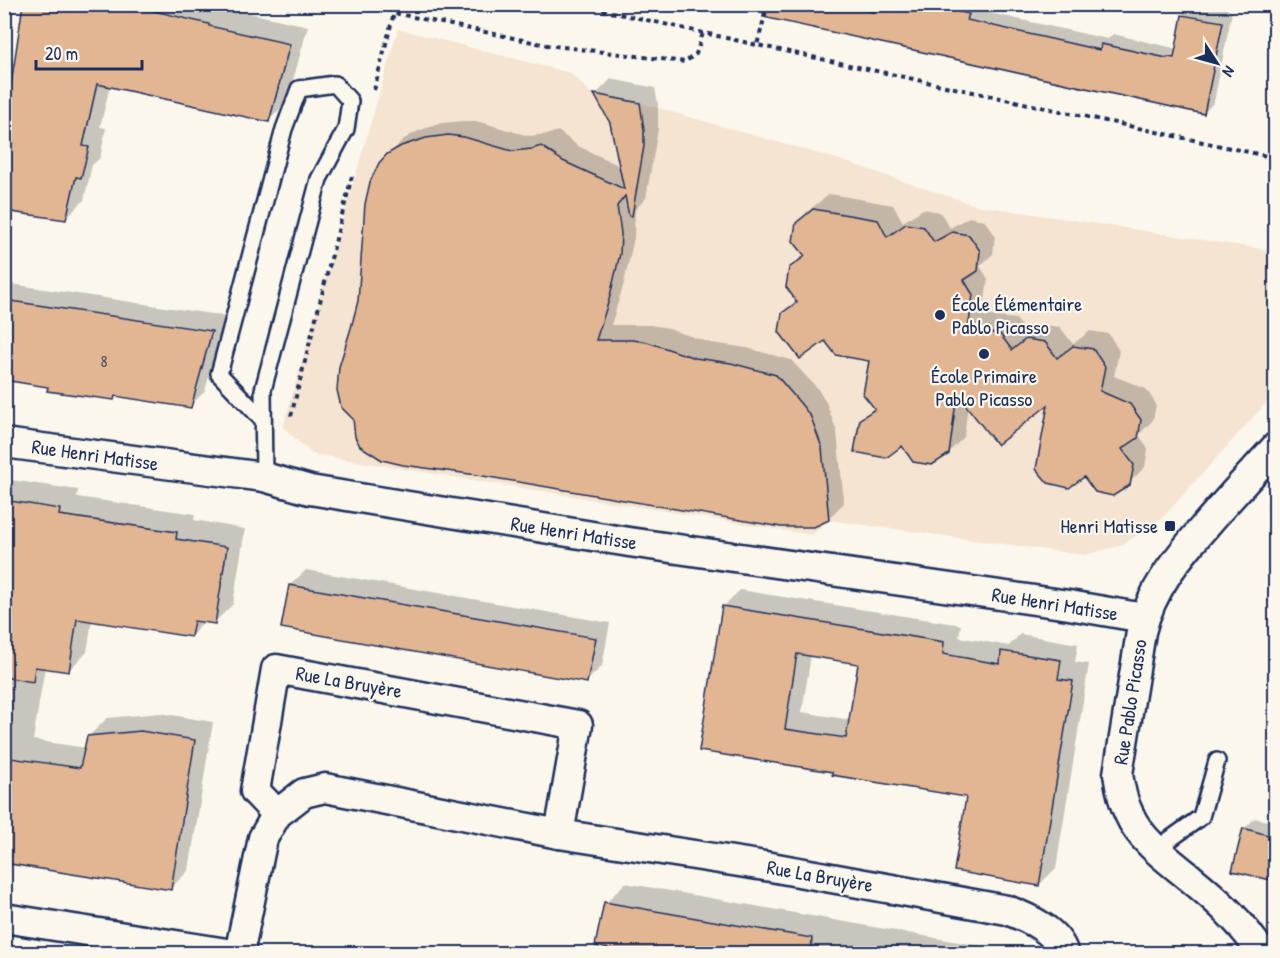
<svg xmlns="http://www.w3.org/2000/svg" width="1280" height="958" viewBox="0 0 1280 958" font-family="'Patrick Hand',sans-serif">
  <rect width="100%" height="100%" fill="#fbf7ec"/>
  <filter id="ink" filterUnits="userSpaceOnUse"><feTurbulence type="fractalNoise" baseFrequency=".0167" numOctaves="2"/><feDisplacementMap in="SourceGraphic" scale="12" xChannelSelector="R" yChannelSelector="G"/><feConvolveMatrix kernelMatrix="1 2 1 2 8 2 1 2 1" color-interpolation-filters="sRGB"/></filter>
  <g filter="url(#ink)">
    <!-- built -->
    <polygon fill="#f4e4d1" points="398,29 570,73 591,93 640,103 837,159 975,205 1275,251 1275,393 1164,516 1123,545 1084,555 829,520 812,535 312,454 283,427"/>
    <!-- shadow -->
    <g fill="#0003" fill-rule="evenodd">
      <polygon points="25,4 224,4 227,5 226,8 308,26 287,102 269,120 110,86 100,127 106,128 100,158 92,165 84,200 66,218"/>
      <polygon points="801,4 978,4 976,10 1108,39 1113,34 1178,49 1186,4 1229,4 1228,11 1232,12 1214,102 1204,113"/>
      <polygon points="611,79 655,88 658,104 658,129 646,198 635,210 634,238 624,283 611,325 650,325 663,327 711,343 747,348 791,360 817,388 826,402 837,432 844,503 828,519 352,329 388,155 404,139 418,131 442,123 464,121 480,122 529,136 549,134 558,131 578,146 620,166 612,123 596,94"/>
      <polygon points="830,194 893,205 903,222 923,209 940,212 950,228 969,217 984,220 995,235 993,254 980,266 988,279 983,315 1016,319 1028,335 1043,325 1060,327 1073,344 1090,331 1109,334 1119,351 1114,376 1146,389 1156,404 1153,420 1139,435 1148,449 1145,467 1129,483 1050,401 968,405 964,437 948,453 902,444 861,420 875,406 871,360 825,338 783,314 797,300 790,268 805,254 797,223 813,207"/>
      <polygon points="4,283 225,316 205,391 190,406 117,395 114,399 49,385 4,379"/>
      <polygon points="4,479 78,490 77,497 195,514 194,520 245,529 233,604 215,622 205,621 191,636 92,620 87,652 69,670 45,667 33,740 86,748 88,737 107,718 160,713 213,722 189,870 171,888 4,861"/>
      <polygon points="306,570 610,623 602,666 587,681 290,585"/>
      <path d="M 740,590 L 961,625 L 959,637 L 1009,646 L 1020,634 L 1078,644 L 1075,662 L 1089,664 L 1056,868 L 1039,885 L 968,795 L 834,771 L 700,750 L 723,607 ZM 811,655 L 860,663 L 851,720 L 802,712 Z"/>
      <polygon points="1255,818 1276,823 1276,880 1234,870 1245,828"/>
      <polygon points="625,883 1027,954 644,954 606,903"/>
      <polygon points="41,945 79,951 78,954 4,954 4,949 33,953"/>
    </g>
    <!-- building -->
    <g fill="#e3b693" stroke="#1b2f5e" stroke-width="1.5" fill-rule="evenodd">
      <polygon points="23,4 125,4 209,24 209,26 290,44 269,122 97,84 83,146 89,147 81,178 76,177 66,220 4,211 4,132"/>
      <polygon points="764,4 839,4 874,12 876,4 894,4 921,11 922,4 925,4 969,14 967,20 1100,50 1101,44 1167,58 1167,57 1174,58 1182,15 1223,22 1204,114 763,17"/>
      <polygon points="594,94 640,103 644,130 644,146 632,216 629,216 625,196 617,206 621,233 620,254 609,300 596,340 633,340 647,342 695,358 731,363 776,375 801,404 811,417 822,448 829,520 814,527 781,527 477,475 403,465 382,460 360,446 355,437 353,419 341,407 337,390 339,367 351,328 358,301 365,204 370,182 379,163 387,154 401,146 426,138 448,135 464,137 512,151 532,149 541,146 563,161 624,189 610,123"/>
      <polygon points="813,209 878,220 887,237 906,224 924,227 934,242 952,232 969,235 980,251 978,271 964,280 973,295 968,330 1000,334 1012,350 1026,339 1045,342 1057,358 1073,346 1093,349 1105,367 1100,391 1130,404 1141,420 1138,438 1122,449 1134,465 1130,485 1113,496 1095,492 1084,477 1069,488 1048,483 1036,469 1048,405 997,445 957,394 949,454 932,465 913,462 902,446 886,458 854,452 860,419 875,409 863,394 869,361 836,355 825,341 800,359 779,332 782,313 797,302 786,287 789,268 805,256 793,241 796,223"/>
      <polygon points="4,300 212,331 191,408 115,396 114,400 47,391 48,387 4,380"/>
      <polygon points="4,500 60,509 59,515 177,532 176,539 227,547 215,624 194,621 191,637 77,619 69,672 35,667 33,682 4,677"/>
      <polygon points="289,585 596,638 587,683 281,628"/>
      <path d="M 722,606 L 944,642 L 943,654 L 1000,664 L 1001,651 L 1061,660 L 1058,679 L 1073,681 L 1039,886 L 954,871 L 966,797 L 832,775 L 832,772 L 699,751 ZM 797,654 L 858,664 L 846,738 L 785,729 Z"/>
      <polygon points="141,731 195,740 171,890 4,863 4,757 80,768 87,736"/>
      <polygon points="1243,828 1275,837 1275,881 1232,871"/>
      <polygon points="604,902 812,938 811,954 635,954 595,946"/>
    </g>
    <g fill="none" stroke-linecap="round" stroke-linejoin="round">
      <defs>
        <g id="service">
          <polyline points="263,420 219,374 284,129 299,89 335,84 350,101 346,129 319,179 263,390 264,477"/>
          <polyline points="1155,850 1201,817 1217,761"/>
        </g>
        <g id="minor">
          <polyline points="4,443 264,477 310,490 629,542 1069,605 1144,618"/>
          <polyline points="277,814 255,791 276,669 578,725 559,834"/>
          <polyline points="4,918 233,954"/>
          <path d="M 239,954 L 263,838 L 277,814 L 304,793 L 325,788 L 559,834 L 771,867 L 1007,910 C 1028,918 1057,930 1064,954"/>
          <path d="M 1262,954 C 1243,923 1216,899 1189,877 C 1167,859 1141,841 1129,814 C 1123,802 1120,788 1118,774 L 1141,632 C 1152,586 1181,554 1211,519 C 1232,495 1254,471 1276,447"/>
        </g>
      </defs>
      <!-- service casing -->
      <use href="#service" stroke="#1b2f5e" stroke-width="20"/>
      <!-- minor casing -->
      <use href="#minor" stroke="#1b2f5e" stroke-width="33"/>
      <!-- path -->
      <g stroke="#1b2f5e" stroke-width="4" stroke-dasharray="4.5 4.5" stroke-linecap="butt">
        <polyline points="278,4 289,7"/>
        <polyline points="576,4 757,45"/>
        <polyline points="768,4 757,45 1276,158"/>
        <polyline points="374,90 394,13 547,45 685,62 696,54 703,33"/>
        <polyline points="291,416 352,176"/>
      </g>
      <!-- service -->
      <use href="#service" stroke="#fbf7ec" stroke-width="15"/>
      <!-- minor -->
      <use href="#minor" stroke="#fbf7ec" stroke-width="28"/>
    </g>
  </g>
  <!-- markers -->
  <g fill="#1b2f5e" stroke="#fbf7ec" stroke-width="2">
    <circle cx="940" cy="315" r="6"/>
    <circle cx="984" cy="354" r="6"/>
    <rect x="1164" y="520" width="12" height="12" rx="3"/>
  </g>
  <g text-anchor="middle" stroke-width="4.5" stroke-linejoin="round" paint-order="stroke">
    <!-- number labels -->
    <g font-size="16" fill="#4d516b">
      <text x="104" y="367">8</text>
    </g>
    <!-- poi labels -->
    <g font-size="20" fill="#1b2f5e" stroke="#fbf7ec" text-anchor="start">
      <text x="952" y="311">École Élémentaire<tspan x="952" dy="23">Pablo Picasso</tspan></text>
      <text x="984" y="383" text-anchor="middle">École Primaire<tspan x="984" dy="23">Pablo Picasso</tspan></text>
      <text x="1158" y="533" text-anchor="end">Henri Matisse</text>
    </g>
    <!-- street labels -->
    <g font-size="20" fill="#1b2f5e" stroke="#fbf7ec">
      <text transform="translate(95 455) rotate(8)" y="7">Rue Henri Matisse</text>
      <text transform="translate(574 533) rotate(9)" y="7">Rue Henri Matisse</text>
      <text transform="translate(1055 604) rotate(9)" y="7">Rue Henri Matisse</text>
      <text transform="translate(349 682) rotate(10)" y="7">Rue La Bruyère</text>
      <text transform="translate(1130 702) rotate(-81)" y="7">Rue Pablo Picasso</text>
      <text transform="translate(820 876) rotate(10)" y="7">Rue La Bruyère</text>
    </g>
  </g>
  <!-- margin -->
  <rect width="1280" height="958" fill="none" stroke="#fbf7ec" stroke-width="24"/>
  <rect x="12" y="12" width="1256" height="934" fill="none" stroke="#1b2f5e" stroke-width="2" filter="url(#ink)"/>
  <!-- north arrow -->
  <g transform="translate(1217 63) rotate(126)" stroke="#fbf7ec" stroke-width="4.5" paint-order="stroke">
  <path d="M0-4.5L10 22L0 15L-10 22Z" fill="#1b2f5e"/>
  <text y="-9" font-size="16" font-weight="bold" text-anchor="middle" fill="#1b2f5e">N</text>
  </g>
  <!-- scale -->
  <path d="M36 60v9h106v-9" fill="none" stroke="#1b2f5e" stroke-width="3"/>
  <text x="45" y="60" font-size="18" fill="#1b2f5e" stroke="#fbf7ec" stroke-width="4.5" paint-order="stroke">20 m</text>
</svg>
